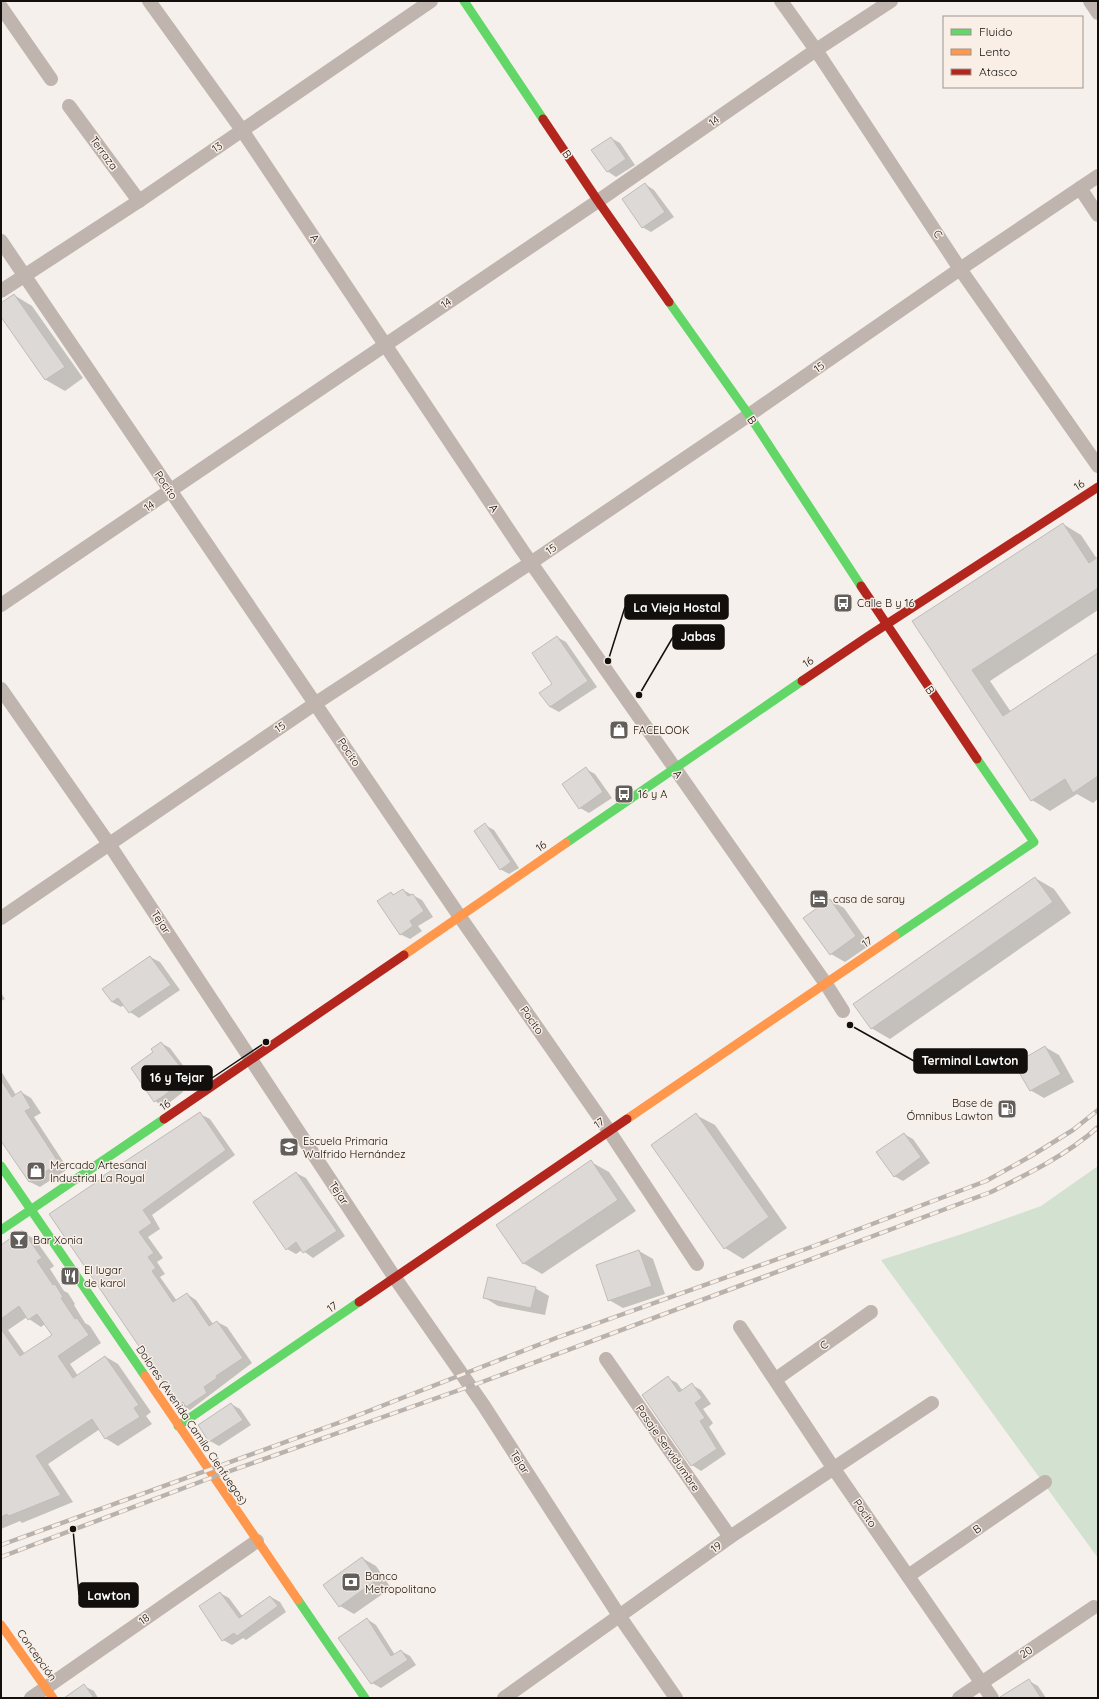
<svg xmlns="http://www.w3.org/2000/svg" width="1099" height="1699" viewBox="0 0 1099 1699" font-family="Quicksand,sans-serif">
  <rect width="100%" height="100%" fill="#f5f0eb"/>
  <!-- green -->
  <polygon fill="#d3e1d1" points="1098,1166 1098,1558 881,1260 965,1233 1041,1206"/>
  <!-- shadow -->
  <g fill="#0003" fill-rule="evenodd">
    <polygon points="611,138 620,143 635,165 616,177 607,171"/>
    <polygon points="645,184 654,190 674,217 651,232 642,227"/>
    <polygon points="14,295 32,306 83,378 65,391 46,380 1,316 1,304"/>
    <polygon points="1063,524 1081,535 1097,559 1098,558 1098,610 990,681 1011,712 1098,654 1098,799 1093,803 1077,794 1050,811 1032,800 913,622"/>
    <polygon points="557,637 566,642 597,687 559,712 550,707"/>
    <polygon points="586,769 595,774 612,798 589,813 580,808"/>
    <polygon points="485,825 494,830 519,868 509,874 500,869"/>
    <polygon points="1035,878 1054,889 1071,913 890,1039 871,1028"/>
    <polygon points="403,890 422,900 433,917 418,926 422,931 410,939 400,934 391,893 395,896"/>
    <polygon points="830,900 844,908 870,945 845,962 831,954"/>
    <polygon points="150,957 160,962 180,990 139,1018 130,1012 124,1005 121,1007 112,1002"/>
    <polygon points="1,993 5,999 1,1001"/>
    <polygon points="161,1043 170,1048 194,1080 182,1089 183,1092 164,1107 155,1101 132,1068 154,1052"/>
    <polygon points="1045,1047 1059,1055 1074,1082 1044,1098 1030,1090"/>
    <polygon points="1,1071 16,1095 21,1092 31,1098 41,1113 34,1117 68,1169 40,1187 30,1182 1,1138"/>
    <polygon points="200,1114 210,1119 235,1155 152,1215 160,1229 148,1237 163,1258 157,1262 165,1274 160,1277 177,1301 187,1294 196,1300 213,1324 217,1322 227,1327 252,1363 190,1410 180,1404 50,1215"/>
    <polygon points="696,1115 715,1125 787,1228 743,1259 725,1248"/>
    <polygon points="904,1134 913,1139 930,1163 903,1181 894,1176"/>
    <polygon points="591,1162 609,1172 636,1211 542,1274 523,1263"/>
    <polygon points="296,1173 306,1178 345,1236 313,1258 302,1250 296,1254 287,1249"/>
    <path d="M 22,1232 L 35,1239 L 54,1266 L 50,1269 L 64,1291 L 68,1293 L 75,1304 L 74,1305 L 85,1323 L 90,1326 L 101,1343 L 70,1364 L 78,1376 L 106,1357 L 118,1364 L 151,1412 L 146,1416 L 152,1424 L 118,1446 L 105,1438 L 100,1429 L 48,1464 L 73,1502 L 22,1523 L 20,1521 L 1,1529 L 1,1247 ZM 27,1317 L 29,1319 L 41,1327 L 45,1324 L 53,1335 L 25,1354 L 8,1330 Z"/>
    <polygon points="639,1251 653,1259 665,1294 623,1308 609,1300"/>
    <polygon points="535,1288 549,1296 545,1315 498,1306 485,1298"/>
    <polygon points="668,1378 677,1383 683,1391 692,1385 701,1390 711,1404 703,1409 713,1423 709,1427 726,1454 701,1471 692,1465"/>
    <polygon points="231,1404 240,1409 251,1425 219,1446 210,1441"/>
    <polygon points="362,1558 376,1566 391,1588 354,1614 340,1606 324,1585"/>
    <polygon points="220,1593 229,1598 243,1617 271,1597 280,1602 286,1612 246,1640 243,1638 232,1645 223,1640"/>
    <polygon points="367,1619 376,1625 395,1655 401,1651 410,1656 416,1665 381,1688 372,1683"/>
    <polygon points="1029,1681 1038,1686 1046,1698 1017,1698"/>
    <polygon points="84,1686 94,1691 98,1698 67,1698"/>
  </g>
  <!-- building -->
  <g fill="#ddd9d6" stroke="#c0bcb8">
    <polygon points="611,137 626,159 607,172 591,150"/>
    <polygon points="645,183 665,212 642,228 622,199"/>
    <polygon points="14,294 65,367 45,380 1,317 1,303"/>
    <polygon points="1063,523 1089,563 1098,557 1098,588 972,670 1003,716 1098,653 1098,776 1073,793 1065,779 1031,801 912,621"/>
    <polygon points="557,636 588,681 550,707 539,693 552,684 532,653"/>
    <polygon points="586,767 603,792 579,809 562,784"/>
    <polygon points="485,823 511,862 500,870 474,831"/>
    <polygon points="1035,877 1053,902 871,1029 853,1004"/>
    <polygon points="403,889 408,896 413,894 424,911 410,921 413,926 400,935 377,901 391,892 393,895"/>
    <polygon points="830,899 856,936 830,955 803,918"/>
    <polygon points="150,956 171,985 129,1013 118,998 112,1002 102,989"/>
    <polygon points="161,1042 186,1074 173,1084 175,1086 165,1095 154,1102 131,1068 153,1052 151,1049"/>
    <polygon points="1045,1046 1061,1074 1030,1091 1014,1064"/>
    <polygon points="1,1080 12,1097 21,1091 31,1108 25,1111 59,1163 29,1182 1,1141"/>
    <polygon points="200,1112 226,1150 143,1210 152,1223 139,1232 154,1253 148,1257 156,1268 152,1271 173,1302 187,1293 209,1326 217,1321 243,1358 216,1376 217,1378 204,1387 207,1393 186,1407 183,1402 179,1405 49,1214 104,1177 103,1176 115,1168"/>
    <polygon points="696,1113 769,1217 724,1249 651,1145"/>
    <polygon points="904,1133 921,1157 894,1177 876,1152"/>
    <polygon points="591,1160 618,1200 523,1264 496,1225"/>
    <polygon points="296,1172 337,1231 303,1253 296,1242 286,1250 253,1202"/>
    <polygon points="22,1230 42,1258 37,1261 53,1285 55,1284 63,1297 61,1298 75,1319 77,1318 89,1335 58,1356 73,1378 105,1356 139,1405 134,1408 140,1417 105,1439 92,1419 36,1456 61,1495 9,1516 7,1514 1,1517 1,1329 20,1356 52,1335 37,1314 28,1320 19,1306 1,1319 1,1245"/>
    <polygon points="639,1250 652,1286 608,1301 596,1265"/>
    <polygon points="488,1277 536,1287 531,1308 483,1298"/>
    <polygon points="668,1376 679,1392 692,1383 702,1398 695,1403 705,1418 700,1421 717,1449 691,1466 642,1395"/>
    <polygon points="231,1403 243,1420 209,1442 198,1425"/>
    <polygon points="362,1557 378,1579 339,1607 323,1585"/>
    <polygon points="220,1592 239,1618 270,1596 278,1606 237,1636 234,1633 222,1641 199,1606"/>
    <polygon points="367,1618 391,1656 401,1650 408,1660 371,1684 338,1638"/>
    <polygon points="1029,1679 1041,1698 1000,1698 1000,1697"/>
    <polygon points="84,1684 94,1698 64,1698"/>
  </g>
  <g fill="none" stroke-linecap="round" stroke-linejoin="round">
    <!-- street -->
    <g stroke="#bfb4ae" stroke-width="14">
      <polyline points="149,1 242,130 522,550 826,984 843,1011"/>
      <polyline points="781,1 816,50 960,269 1098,466"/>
      <polyline points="1090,1 1098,13"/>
      <polyline points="1,7 51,79"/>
      <polyline points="69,106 139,201"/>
      <polyline points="1080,188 1098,215"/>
      <polyline points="1,241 460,917 609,1131 697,1264"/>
      <polyline points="1,291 139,201 431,1"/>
      <polyline points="1,605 598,201 816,50 891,1"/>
      <polyline points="1,689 109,844 395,1278 484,1406 620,1617 676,1698"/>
      <polyline points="1,918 316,703 532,562 749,415 960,269 1098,176"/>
      <polyline points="740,1327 834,1469 992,1698"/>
      <polyline points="606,1359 730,1537"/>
      <polyline points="776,1379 871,1312"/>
      <polyline points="908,1576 1045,1482"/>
      <polyline points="31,1698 257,1541"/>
      <polyline points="504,1698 730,1537 932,1403"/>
      <polyline points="959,1698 1094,1607"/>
    </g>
    <!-- fast -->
    <g stroke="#63d668" stroke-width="9">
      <polyline points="464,1 543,119"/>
      <polyline points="669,302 749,415 861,586"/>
      <polyline points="566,843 802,681"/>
      <polyline points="895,936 1034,842 977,759"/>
      <polyline points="1,1166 145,1376"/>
      <polyline points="1,1230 164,1119"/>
      <polyline points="178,1426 359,1302"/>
      <polyline points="298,1600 365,1698"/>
    </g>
    <!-- slow -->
    <g stroke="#ff974d" stroke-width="9">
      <polyline points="404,955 566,843"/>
      <polyline points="627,1119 895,936"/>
      <polyline points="145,1376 298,1600"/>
      <polyline points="1,1625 53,1698"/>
    </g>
    <!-- jam -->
    <g stroke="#b3261e" stroke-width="9">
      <polyline points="543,119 598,201 669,302"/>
      <polyline points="861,586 977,759"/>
      <polyline points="802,681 867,637 1098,487"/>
      <polyline points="164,1119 404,955"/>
      <polyline points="359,1302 627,1119"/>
    </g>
    <defs>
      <g id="rail">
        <polyline points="1,1545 338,1423 556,1338 814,1246 986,1181 1031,1156 1073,1130 1098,1110"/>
        <path d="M 1,1557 L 213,1477 L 482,1382 L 991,1192 C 1028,1174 1067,1155 1098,1127"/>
      </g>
    </defs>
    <!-- rail casing -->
    <use href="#rail" stroke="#b9b1ac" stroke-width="4.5"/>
    <!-- rail -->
    <use href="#rail" stroke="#f9efe7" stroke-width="3" stroke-dasharray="9" stroke-linecap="butt"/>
  </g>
  <!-- icons -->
  <defs>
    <symbol id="bus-square" viewBox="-11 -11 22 22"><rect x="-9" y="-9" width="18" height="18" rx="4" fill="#615e5b" stroke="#f9efe7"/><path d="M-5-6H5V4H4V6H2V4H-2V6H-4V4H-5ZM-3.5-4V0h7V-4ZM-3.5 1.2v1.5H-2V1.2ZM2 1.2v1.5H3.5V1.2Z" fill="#fff"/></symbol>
    <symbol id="shop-square" viewBox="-11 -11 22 22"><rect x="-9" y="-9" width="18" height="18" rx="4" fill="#615e5b" stroke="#f9efe7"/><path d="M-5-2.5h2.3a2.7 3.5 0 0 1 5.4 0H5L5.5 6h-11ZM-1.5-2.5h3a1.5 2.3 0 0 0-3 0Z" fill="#fff"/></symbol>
    <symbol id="hotel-square" viewBox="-11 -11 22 22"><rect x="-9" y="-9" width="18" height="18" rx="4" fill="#615e5b" stroke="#f9efe7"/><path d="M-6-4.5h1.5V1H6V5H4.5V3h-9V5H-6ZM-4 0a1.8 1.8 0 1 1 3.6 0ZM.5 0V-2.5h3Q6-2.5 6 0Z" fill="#fff"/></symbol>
    <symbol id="fuel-square" viewBox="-11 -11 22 22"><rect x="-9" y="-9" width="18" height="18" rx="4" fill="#615e5b" stroke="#f9efe7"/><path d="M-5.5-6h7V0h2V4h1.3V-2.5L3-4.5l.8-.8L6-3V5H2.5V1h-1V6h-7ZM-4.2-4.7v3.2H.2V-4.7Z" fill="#fff"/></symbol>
    <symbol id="school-square" viewBox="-11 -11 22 22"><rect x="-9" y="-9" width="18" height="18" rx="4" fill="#615e5b" stroke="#f9efe7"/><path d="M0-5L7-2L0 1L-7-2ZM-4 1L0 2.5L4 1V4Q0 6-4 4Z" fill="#fff"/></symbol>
    <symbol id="bar-square" viewBox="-11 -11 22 22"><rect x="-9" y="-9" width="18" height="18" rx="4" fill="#615e5b" stroke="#f9efe7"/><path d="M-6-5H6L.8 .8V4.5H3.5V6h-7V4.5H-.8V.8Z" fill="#fff"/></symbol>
    <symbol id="restaurant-square" viewBox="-11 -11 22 22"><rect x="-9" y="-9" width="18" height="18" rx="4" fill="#615e5b" stroke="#f9efe7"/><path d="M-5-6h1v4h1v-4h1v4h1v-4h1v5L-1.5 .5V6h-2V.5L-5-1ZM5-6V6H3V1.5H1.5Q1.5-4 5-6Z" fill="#fff"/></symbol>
    <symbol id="bank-square" viewBox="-11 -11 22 22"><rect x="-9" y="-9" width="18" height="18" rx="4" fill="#615e5b" stroke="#f9efe7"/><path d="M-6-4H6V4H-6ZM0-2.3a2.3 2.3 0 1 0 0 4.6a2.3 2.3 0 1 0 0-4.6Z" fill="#fff"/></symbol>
  </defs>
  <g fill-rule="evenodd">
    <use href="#bus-square" x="832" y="592" width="22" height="22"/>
    <use href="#shop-square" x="608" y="719" width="22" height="22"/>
    <use href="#bus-square" x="613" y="783" width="22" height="22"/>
    <use href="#hotel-square" x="808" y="888" width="22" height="22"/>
    <use href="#fuel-square" x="996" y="1098" width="22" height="22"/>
    <use href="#school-square" x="278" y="1136" width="22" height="22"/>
    <use href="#shop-square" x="25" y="1160" width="22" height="22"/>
    <use href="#bar-square" x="8" y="1229" width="22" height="22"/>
    <use href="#restaurant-square" x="59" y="1265" width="22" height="22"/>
    <use href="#bank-square" x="340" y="1571" width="22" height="22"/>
  </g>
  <g text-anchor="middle" stroke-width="3" stroke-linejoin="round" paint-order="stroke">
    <!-- street labels -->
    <g font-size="11" fill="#120f0d" stroke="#f9efe7">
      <text transform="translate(714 121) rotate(-35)" y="4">14</text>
      <text transform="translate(217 147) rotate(-34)" y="4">13</text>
      <text transform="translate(104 153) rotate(54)" y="4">Terraza</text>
      <text transform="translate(567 154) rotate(56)" y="4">B</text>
      <text transform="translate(938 234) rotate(56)" y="4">C</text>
      <text transform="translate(315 238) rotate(56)" y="4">A</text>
      <text transform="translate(446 303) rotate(-34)" y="4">14</text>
      <text transform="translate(819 367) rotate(-35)" y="4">15</text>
      <text transform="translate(752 420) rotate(57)" y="4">B</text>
      <text transform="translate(166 485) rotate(56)" y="4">Pocito</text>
      <text transform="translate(1079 485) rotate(-33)" y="4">16</text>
      <text transform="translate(149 506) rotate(-34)" y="4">14</text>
      <text transform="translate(494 508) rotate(57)" y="4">A</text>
      <text transform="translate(551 549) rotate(-34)" y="4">15</text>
      <text transform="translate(808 662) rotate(-34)" y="4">16</text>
      <text transform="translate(930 690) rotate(56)" y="4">B</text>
      <text transform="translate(280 727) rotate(-34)" y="4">15</text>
      <text transform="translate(349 752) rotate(56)" y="4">Pocito</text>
      <text transform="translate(678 774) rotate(55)" y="4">A</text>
      <text transform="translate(541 846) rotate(-35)" y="4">16</text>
      <text transform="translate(161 922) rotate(57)" y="4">Tejar</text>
      <text transform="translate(867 942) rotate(-34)" y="4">17</text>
      <text transform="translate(532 1020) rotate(55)" y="4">Pocito</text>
      <text transform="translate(165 1105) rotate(-34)" y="4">16</text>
      <text transform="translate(599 1123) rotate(-34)" y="4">17</text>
      <text transform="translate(339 1193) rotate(56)" y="4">Tejar</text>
      <text transform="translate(332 1307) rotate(-34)" y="4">17</text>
      <text transform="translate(824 1345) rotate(-35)" y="4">C</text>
      <text transform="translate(192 1425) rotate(56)" y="4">Dolores (Avenida Camilo Cienfuegos)</text>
      <text transform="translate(668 1448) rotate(55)" y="4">Pasaje Servidumbre</text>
      <text transform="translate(520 1462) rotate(57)" y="4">Tejar</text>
      <text transform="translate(865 1513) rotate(55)" y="4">Pocito</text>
      <text transform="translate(977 1529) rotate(-35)" y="4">B</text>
      <text transform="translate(716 1547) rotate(-36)" y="4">19</text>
      <text transform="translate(144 1619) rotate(-35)" y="4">18</text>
      <text transform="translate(1026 1652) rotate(-34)" y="4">20</text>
      <text transform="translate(37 1655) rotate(55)" y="4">Concepción</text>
    </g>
    <!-- poi labels -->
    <g font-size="11" fill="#120f0d" stroke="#f9efe7" text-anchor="start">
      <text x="857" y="607">Calle B y 16</text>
      <text x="633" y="734">FACELOOK</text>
      <text x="638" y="798">16 y A</text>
      <text x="833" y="903">casa de saray</text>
      <text x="993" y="1107" text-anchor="end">Base de<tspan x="993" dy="13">Ómnibus Lawton</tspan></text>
      <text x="303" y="1145">Escuela Primaria<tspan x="303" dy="13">Walfrido Hernández</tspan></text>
      <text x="50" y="1169">Mercado Artesanal<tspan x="50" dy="13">Industrial La Royal</tspan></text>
      <text x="33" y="1244">Bar Xonia</text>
      <text x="84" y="1274">El lugar<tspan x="84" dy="13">de karol</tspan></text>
      <text x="365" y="1580">Banco<tspan x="365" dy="13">Metropolitano</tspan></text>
    </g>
  </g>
  <!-- callouts -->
  <path fill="none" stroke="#120f0d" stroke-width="1.5" d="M608 661L625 607M639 695L673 637M850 1025L914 1061M266 1042L212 1078M73 1529L79 1595"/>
  <g fill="#120f0d" stroke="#f9efe7" stroke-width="1.5">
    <circle cx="608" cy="661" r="4"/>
    <circle cx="639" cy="695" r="4"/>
    <circle cx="850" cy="1025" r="4"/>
    <circle cx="266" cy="1042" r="4"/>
    <circle cx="73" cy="1529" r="4"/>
  </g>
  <g fill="#120f0d" stroke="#120f0d" stroke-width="1.5">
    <rect x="625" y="595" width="103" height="24" rx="4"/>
    <rect x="673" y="625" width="51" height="24" rx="4"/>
    <rect x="914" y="1049" width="113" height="24" rx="4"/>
    <rect x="142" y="1066" width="70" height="24" rx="4"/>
    <rect x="79" y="1583" width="59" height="24" rx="4"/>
  </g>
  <g font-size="12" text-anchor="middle" font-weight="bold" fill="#fff">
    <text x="677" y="612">La Vieja Hostal</text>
    <text x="698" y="641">Jabas</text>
    <text x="970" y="1065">Terminal Lawton</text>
    <text x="177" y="1082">16 y Tejar</text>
    <text x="109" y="1600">Lawton</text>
  </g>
  <!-- border -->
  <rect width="1099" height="1699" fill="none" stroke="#120f0d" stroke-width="4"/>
  <!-- legend -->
  <rect x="943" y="16" width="140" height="72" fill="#f9efe7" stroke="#9d9590"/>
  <rect x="951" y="29" width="20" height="6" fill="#63d668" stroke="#9d9590"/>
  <text x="979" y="36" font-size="12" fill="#120f0d">Fluido</text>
  <rect x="951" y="49" width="20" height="6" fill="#ff974d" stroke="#9d9590"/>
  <text x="979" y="56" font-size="12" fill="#120f0d">Lento</text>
  <rect x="951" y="69" width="20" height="6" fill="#b3261e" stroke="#9d9590"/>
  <text x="979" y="76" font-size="12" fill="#120f0d">Atasco</text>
</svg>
